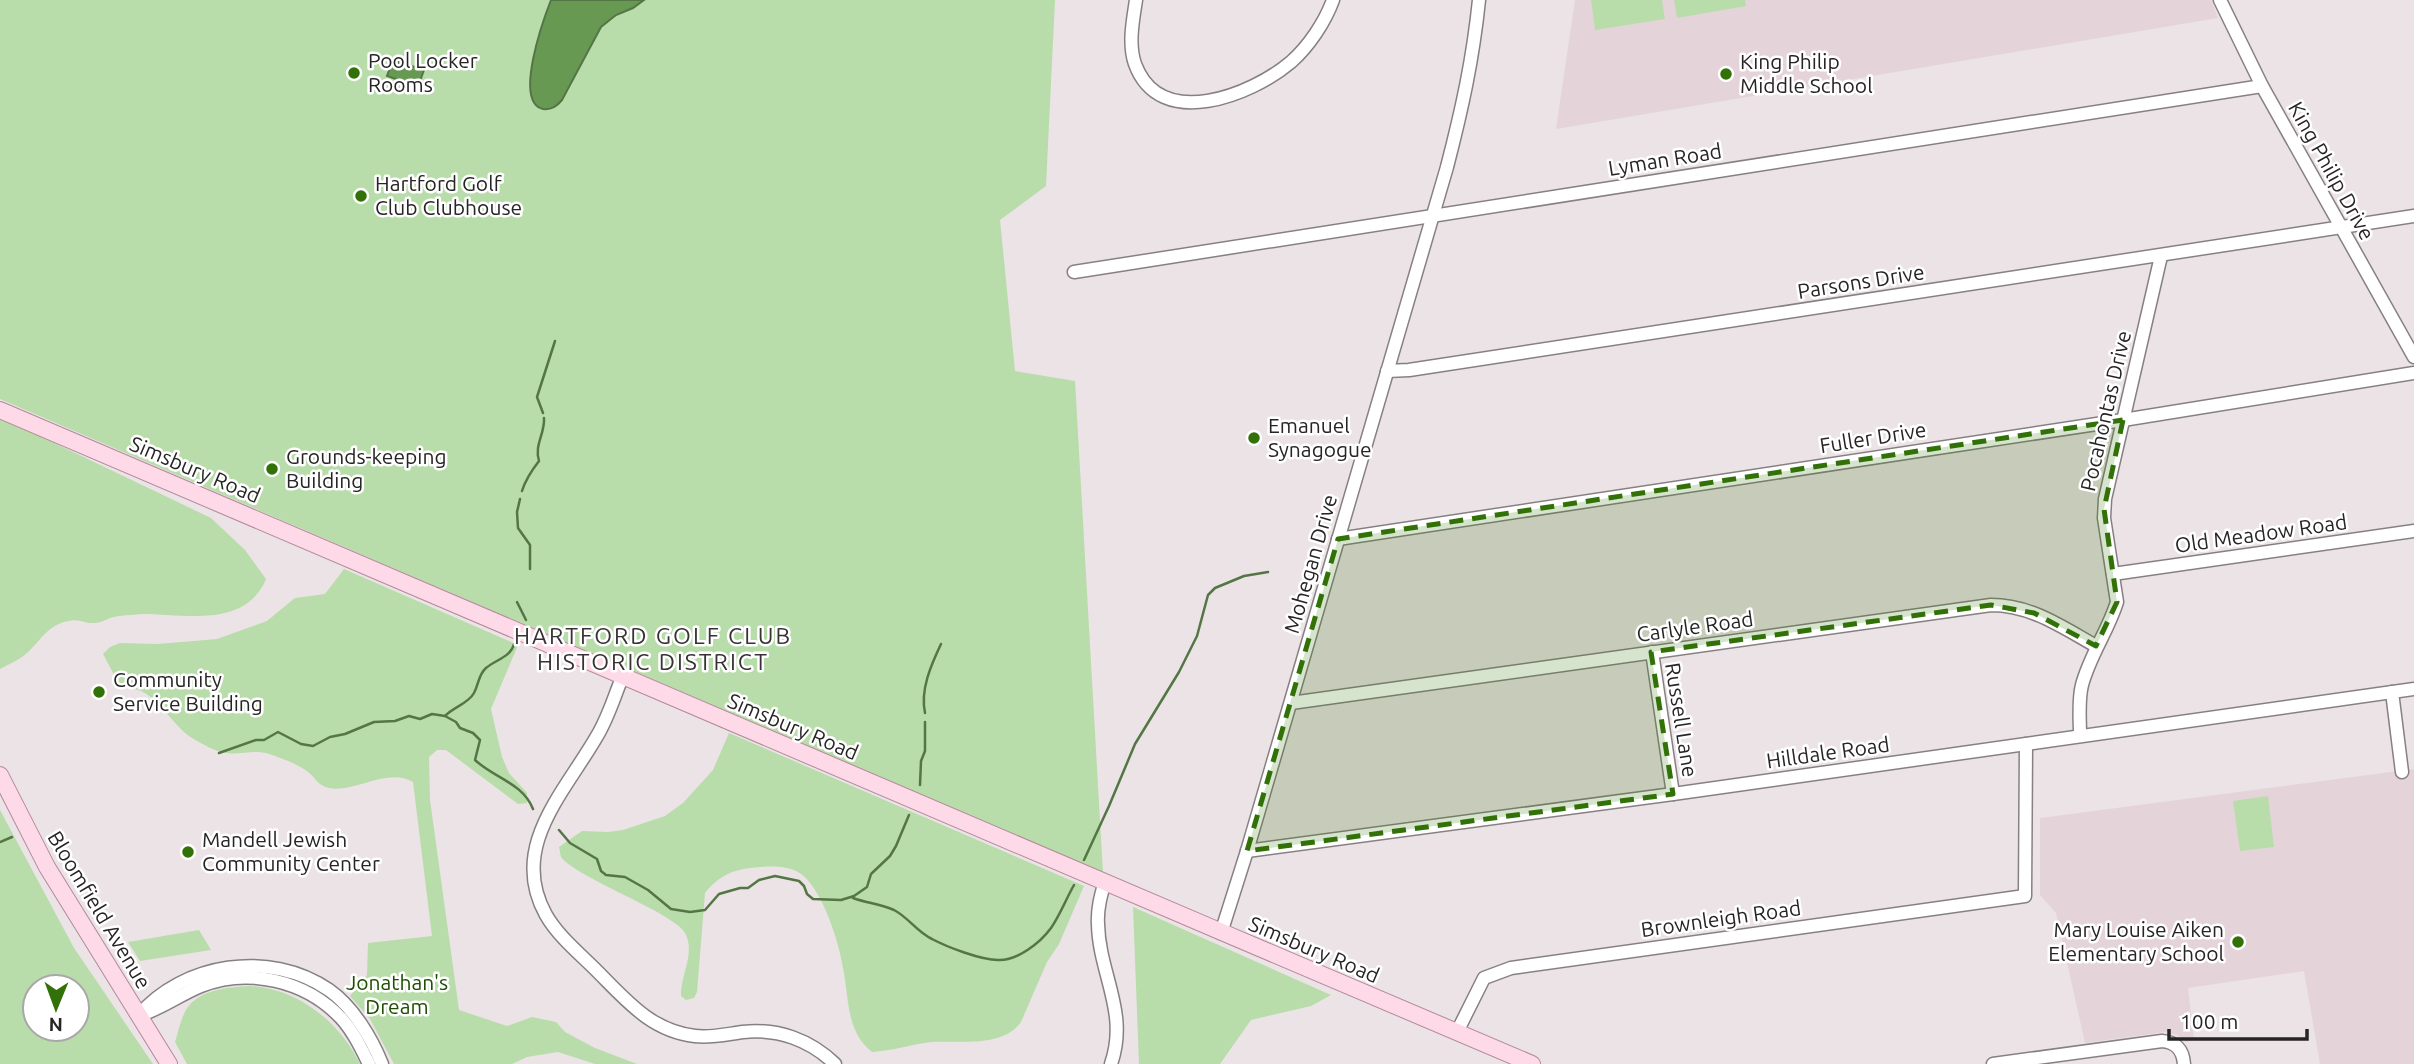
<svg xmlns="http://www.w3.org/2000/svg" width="2414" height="1064" viewBox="0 0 2414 1064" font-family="Ubuntu,sans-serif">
  <rect width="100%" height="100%" fill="#ebe3e6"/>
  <!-- built -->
  <g fill="#e4d4da">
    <polygon points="1575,0 2211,0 2218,18 1556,129"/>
    <polygon points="2414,769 2414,1064 2320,1064 2304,971 2188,988 2194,1040 2186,1042 2177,1035 2166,1032 2085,1043 2056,913 2040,895 2040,818"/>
  </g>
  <!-- green -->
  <g fill="#b9dcab" fill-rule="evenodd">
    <polygon points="0,0 1055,0 1046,186 1000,220 1015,371 1075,381 1103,873 0,399"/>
    <polygon points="1591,0 1662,0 1665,19 1595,30"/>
    <polygon points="1674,0 1745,0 1746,6 1677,18"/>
    <path d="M 0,417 L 211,518 L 245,550 L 266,579 C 245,629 185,614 142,614 C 132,615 120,615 110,618 C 105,620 100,623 95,623 C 83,624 81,617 64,622 C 47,627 40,641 28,652 C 20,660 9,664 0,669 Z"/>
    <path d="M 344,569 L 518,645 L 491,709 L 502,757 L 509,773 L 527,793 L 527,803 L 518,804 L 446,750 L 437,750 L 429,757 L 430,800 L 459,1010 L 507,1026 L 532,1017 L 556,1022 L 565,1032 L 595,1048 L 637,1064 L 595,1064 L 558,1052 L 527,1057 L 512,1064 L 394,1064 L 370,1019 L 350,996 L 367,975 L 368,943 L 432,936 L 413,782 C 387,767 356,793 329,788 C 318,786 315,777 308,772 C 298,764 281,758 269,754 C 255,749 241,755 226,753 C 214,751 202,744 192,738 C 172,725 162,701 141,691 C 134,688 127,688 120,686 L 103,654 L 110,647 L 120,643 L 158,644 L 217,639 L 267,621 L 295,598 L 325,594 Z"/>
    <path d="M 729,733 L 1084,886 L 1059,944 L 1047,962 L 1021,1022 C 1002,1048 960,1040 932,1042 C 912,1044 892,1051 872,1052 C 846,1032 849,997 843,968 C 839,942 822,886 798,872 C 787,866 773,866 761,867 C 737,868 720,874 705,893 L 697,992 L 694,998 L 686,1000 L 681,996 C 680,976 696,953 685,933 C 681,926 671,921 664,916 C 644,903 571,872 561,857 C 560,854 560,850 559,847 L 582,831 L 608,832 L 623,830 L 665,816 L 683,803 L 713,770 Z"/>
    <polygon points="2268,796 2274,847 2240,851 2233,801"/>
    <path d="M 0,810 L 74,948 L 153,1064 L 0,1064 ZM 35,987 L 77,987 L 77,1029 L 35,1029 Z"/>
    <polygon points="1133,907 1331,995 1311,1006 1251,1020 1220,1064 1139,1064"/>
    <polygon points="199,930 211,950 140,961 128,942"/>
    <path d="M 250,986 C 297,988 340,1022 360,1064 L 187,1064 L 175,1042 C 178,1033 180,1022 184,1014 C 194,990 227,987 250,986 Z"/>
  </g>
  <!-- water -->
  <g fill="#689953" stroke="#547645" stroke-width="2">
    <path d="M 551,0 L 644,0 L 633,8 L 616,15 L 601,27 L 562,100 C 557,106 552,110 543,109 C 513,103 544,18 551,0 Z"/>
    <polygon points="393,60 424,70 418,87 387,76"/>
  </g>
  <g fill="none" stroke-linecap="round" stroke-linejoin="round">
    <!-- stream -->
    <g stroke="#547645" stroke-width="2.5">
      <polyline points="543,413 537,397 555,341"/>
      <path d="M 522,491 C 525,481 532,470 539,461 C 534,445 545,434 544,418"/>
      <polyline points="520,499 517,512 518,528 530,545 530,569"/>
      <polyline points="517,602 526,620"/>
      <path d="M 925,713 C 920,690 931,665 941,644"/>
      <path d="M 445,716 C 453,707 468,704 474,693 C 479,684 478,675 486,668 C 495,660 511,657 514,644"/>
      <path d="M 219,753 L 256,740 L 264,740 L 278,732 L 301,744 L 313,746 L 330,737 L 345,734 L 374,722 L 395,721 L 409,716 L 420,719 L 432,714 L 445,716 L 456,722 L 460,728 L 473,733 L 480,740 L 475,760 C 494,778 523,783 533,809"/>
      <polyline points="920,785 921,761 925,751 925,722"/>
      <polyline points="559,830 570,843 597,859 601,871 606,875 625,877 648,890 671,909 690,912 705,910 719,894 740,888 748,888 759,880 775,876 799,881 804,886 807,894 813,899 841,900 854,896 867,887 871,874 890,856 896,846 909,815"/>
      <polyline points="0,842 12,837"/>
      <polyline points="1084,860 1109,806 1135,744 1179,672 1197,636 1208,595 1215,588 1244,576 1268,572"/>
      <path d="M 853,898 C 867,903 880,904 894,910 C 908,917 917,932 932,939 C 947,947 981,960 998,960 C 1017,961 1040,943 1051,928 C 1060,915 1066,899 1074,885"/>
    </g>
    <defs>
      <g id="minor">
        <path d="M 1136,0 C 1133,20 1128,44 1135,64 C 1160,132 1252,95 1291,62 C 1309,46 1325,22 1333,0"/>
        <polyline points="2220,0 2262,86 2414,357"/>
        <polyline points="1074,272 2262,86"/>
        <polyline points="1387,371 1409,370 2414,216"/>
        <polyline points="1338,539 2123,420 2414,373"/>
        <polyline points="2113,574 2414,531"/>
        <polyline points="1652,652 1673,794"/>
        <path d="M 622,678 C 614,697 608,718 597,736 C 565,792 508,847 546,915 C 558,936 579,953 596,970 C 626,1000 651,1031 695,1036 C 712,1038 727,1034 743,1032 C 778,1028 810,1040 835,1064"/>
        <polyline points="2392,692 2402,772"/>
        <path d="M 1291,703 L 1991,605 C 2031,605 2062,627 2096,646"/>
        <path d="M 2080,735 C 2080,719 2078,700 2082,685 C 2090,655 2108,631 2117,602 L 2104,518 L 2105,499 L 2161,256"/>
        <polyline points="1247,851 1673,794 2414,689"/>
        <path d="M 1105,881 C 1101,895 1097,909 1098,924 C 1099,974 1129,1012 1111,1064"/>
        <path d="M 1221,933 L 1247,851 L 1447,167 C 1462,109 1473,59 1479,0"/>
        <path d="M 138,1016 C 183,963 270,949 329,990 C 353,1007 371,1037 382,1064"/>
        <path d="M 138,1016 C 161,1009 179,995 201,986 C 249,967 306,981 341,1018 C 353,1031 361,1048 369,1064"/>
        <polyline points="1457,1032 1484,978 1511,968 2025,896 2026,744"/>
        <path d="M 1993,1064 L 2162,1041 C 2176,1042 2183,1050 2184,1064"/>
      </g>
      <g id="major">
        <path d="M 0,410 C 511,628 1021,847 1532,1064"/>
        <polyline points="0,775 47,867 169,1064"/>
      </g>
    </defs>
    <!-- minor casing -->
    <use href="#minor" stroke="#878082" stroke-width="15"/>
    <!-- major casing -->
    <use href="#major" stroke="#b28999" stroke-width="18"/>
    <!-- minor -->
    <use href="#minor" stroke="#fff" stroke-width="12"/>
    <!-- major -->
    <use href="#major" stroke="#fed9e8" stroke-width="16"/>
  </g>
  <!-- marked area -->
  <path fill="#327107" fill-opacity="0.2" stroke="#327107" stroke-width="5" stroke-dasharray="14 9" stroke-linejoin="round" d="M 2123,420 L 2104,509 L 2117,602 L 2096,646 L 2034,613 L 1991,605 L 1651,652 L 1673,794 L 1247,851 L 1338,539 Z"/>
  <!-- markers -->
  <g fill="#327107" stroke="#fff" stroke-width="2.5">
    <circle cx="354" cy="73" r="7"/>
    <circle cx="1726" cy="74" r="7"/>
    <circle cx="361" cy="196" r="7"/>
    <circle cx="1254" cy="438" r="7"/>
    <circle cx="272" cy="469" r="7"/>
    <circle cx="99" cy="692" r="7"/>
    <circle cx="188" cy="852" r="7"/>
    <circle cx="2238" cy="942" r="7"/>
  </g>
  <g text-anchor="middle" stroke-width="5" stroke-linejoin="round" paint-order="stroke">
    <!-- poi labels -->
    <g font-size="21" fill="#272425" stroke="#fff" text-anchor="start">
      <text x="368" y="68">Pool Locker<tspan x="368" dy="24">Rooms</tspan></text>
      <text x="1740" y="69">King Philip<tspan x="1740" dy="24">Middle School</tspan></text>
      <text x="375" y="191">Hartford Golf<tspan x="375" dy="24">Club Clubhouse</tspan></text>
      <text x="1268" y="433">Emanuel<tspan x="1268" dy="24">Synagogue</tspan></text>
      <text x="286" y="464">Grounds-keeping<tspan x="286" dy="24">Building</tspan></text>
      <text x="113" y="687">Community<tspan x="113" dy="24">Service Building</tspan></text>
      <text x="202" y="847">Mandell Jewish<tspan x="202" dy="24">Community Center</tspan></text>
      <text x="2224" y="937" text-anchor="end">Mary Louise Aiken<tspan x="2224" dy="24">Elementary School</tspan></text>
    </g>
    <!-- street labels -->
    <g font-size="21" fill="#272425" stroke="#fff">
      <text transform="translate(1665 160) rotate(-9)" y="7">Lyman Road</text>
      <text transform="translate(2331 171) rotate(61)" y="7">King Philip Drive</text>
      <text transform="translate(1861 282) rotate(-9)" y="7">Parsons Drive</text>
      <text transform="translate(2106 411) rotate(-77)" y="7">Pocahontas Drive</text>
      <text transform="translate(1873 438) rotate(-9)" y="7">Fuller Drive</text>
      <text transform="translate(195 470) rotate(23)" y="7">Simsbury Road</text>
      <text transform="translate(2261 534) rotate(-8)" y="7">Old Meadow Road</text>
      <text transform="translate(1311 564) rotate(-74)" y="7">Mohegan Drive</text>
      <text transform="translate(1695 627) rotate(-8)" y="7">Carlyle Road</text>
      <text transform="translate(1681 720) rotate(81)" y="7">Russell Lane</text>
      <text transform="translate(793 727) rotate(23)" y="7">Simsbury Road</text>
      <text transform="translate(1828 753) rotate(-8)" y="7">Hilldale Road</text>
      <text transform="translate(99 910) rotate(59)" y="7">Bloomfield Avenue</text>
      <text transform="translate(1721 919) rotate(-8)" y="7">Brownleigh Road</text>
      <text transform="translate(1314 950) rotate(23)" y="7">Simsbury Road</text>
    </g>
    <!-- park labels -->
    <g font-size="21" fill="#1e4d00" stroke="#fff">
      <text x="397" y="990">Jonathan's<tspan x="397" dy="24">Dream</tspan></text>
    </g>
    <!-- neighbourhood labels -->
    <g font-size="23" letter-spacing="2" fill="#383234" stroke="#fff">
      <text x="653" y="644">HARTFORD GOLF CLUB<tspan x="653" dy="26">HISTORIC DISTRICT</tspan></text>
    </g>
  </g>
  <!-- north arrow -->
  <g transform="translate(56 1008) rotate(181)"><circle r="33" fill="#ffffff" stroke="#a9a7a8" stroke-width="2"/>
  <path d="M0-5L12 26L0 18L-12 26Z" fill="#327107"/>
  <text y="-10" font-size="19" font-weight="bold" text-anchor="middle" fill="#272425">N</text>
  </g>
  <!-- scale -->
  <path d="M2169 1029v10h138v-10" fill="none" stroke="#272425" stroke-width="3.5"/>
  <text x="2180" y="1029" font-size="21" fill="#272425" stroke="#ffffff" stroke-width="5" paint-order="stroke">100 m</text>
</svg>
